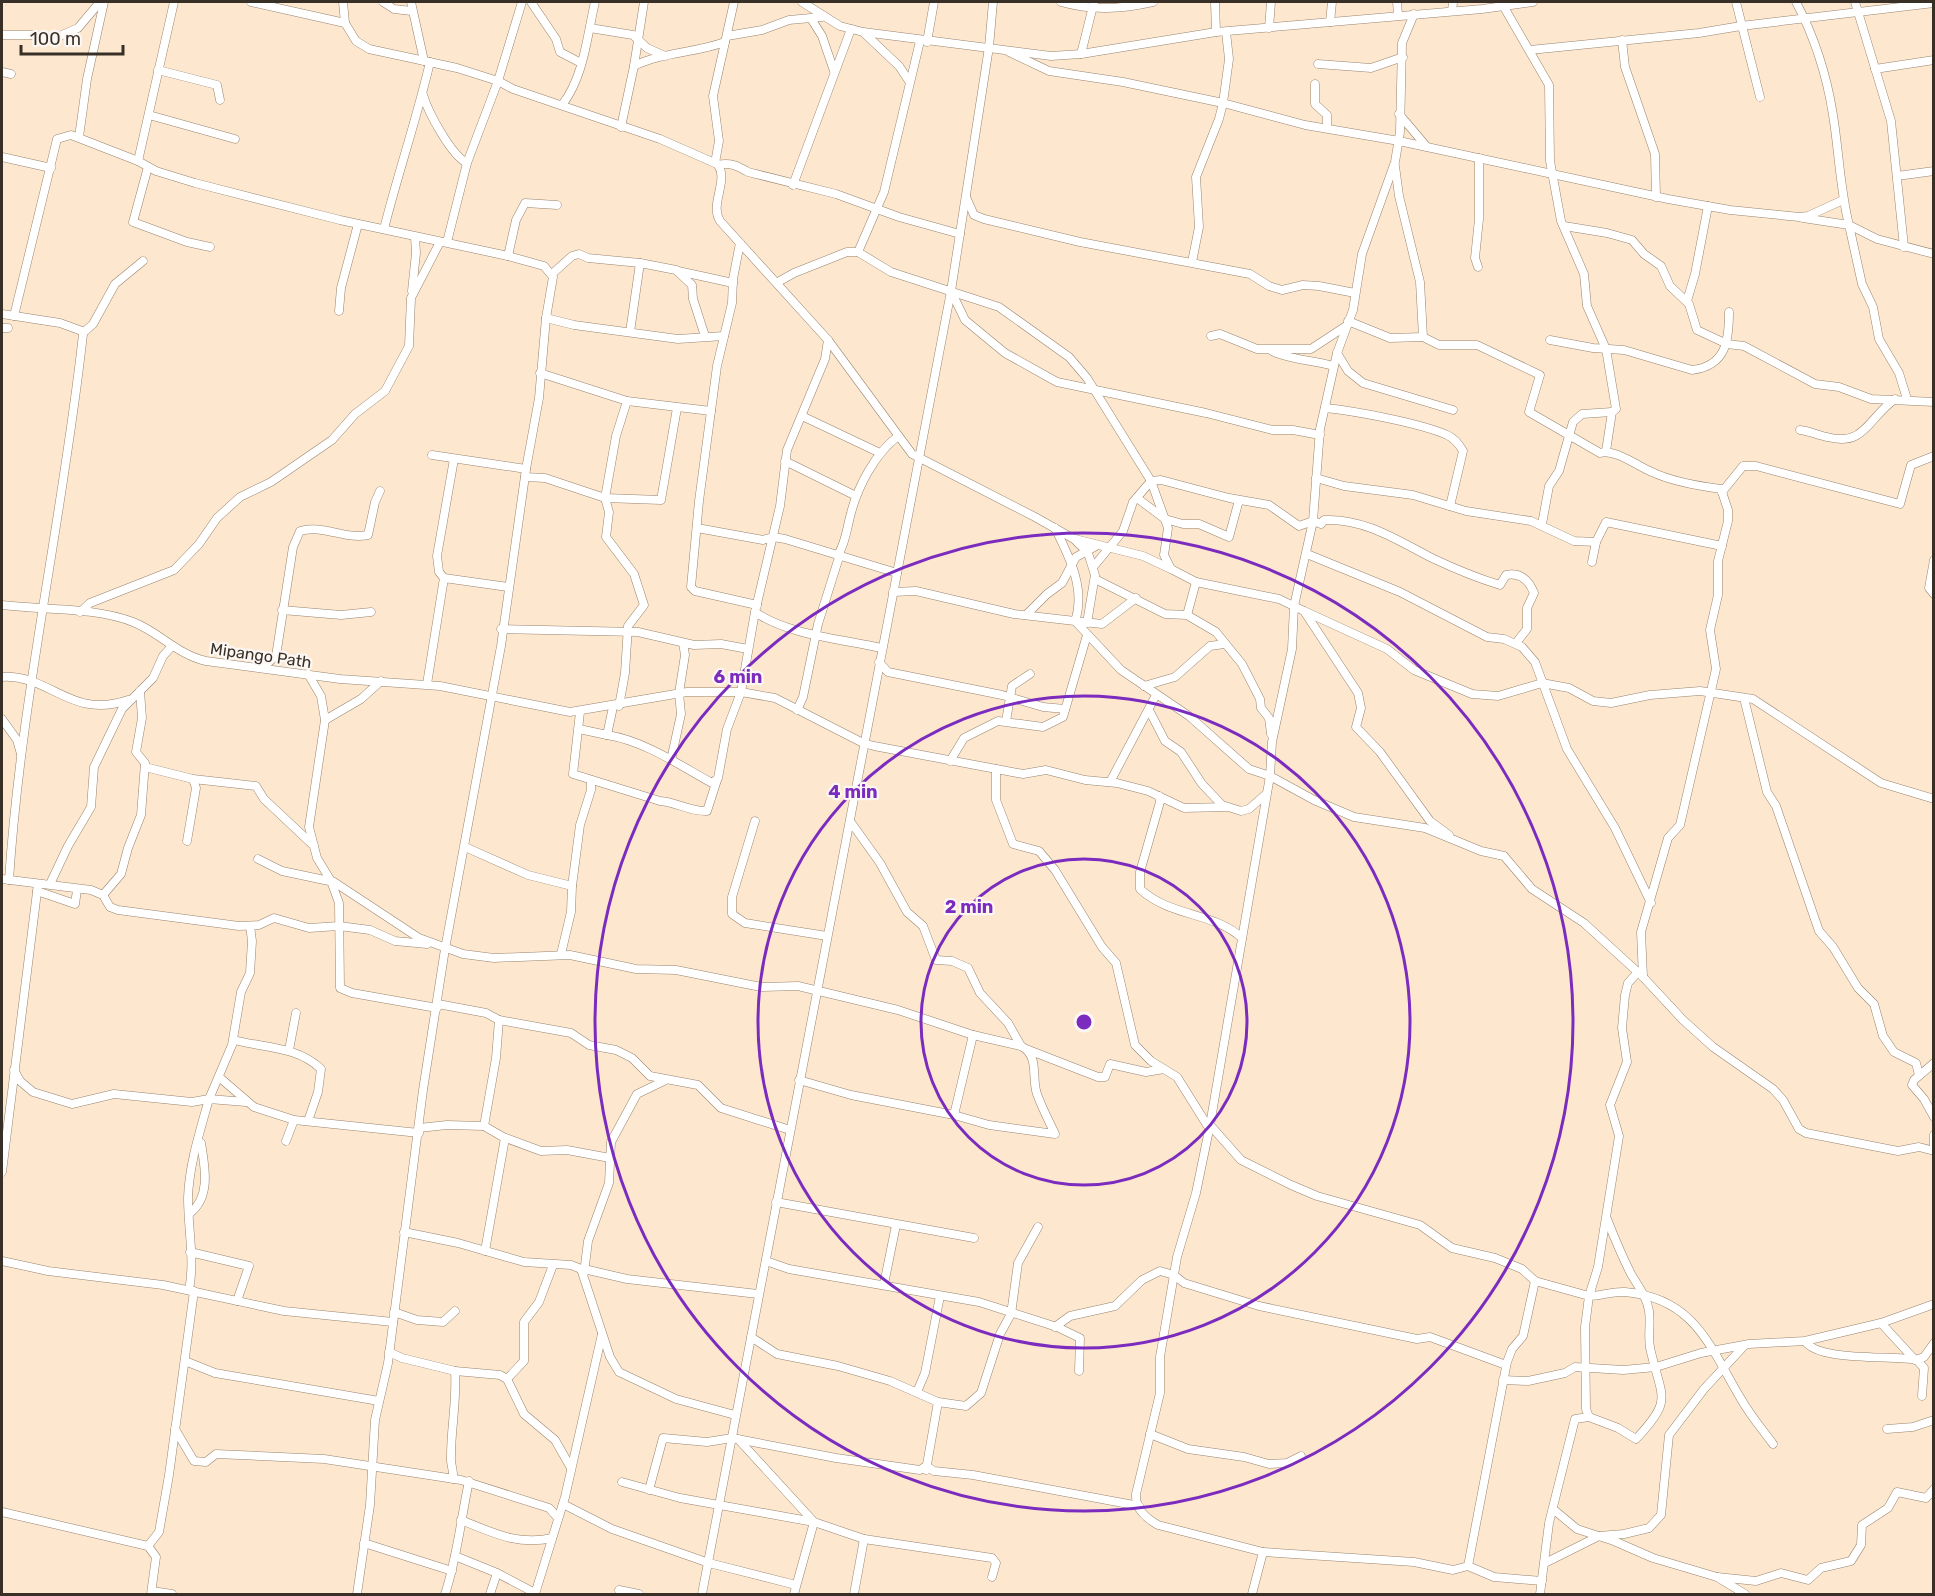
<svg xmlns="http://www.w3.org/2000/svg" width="1935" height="1596" viewBox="0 0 1935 1596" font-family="Rubik,sans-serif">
  <rect width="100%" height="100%" fill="#fde7cf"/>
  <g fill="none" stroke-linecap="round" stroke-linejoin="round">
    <defs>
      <g id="minor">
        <polyline points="174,2 138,161 156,171 195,183 340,220 508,256 544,266 553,277 546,318 539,398 526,469 501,646 445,949 423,1090 388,1363 375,1420 370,1505 357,1594"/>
        <path d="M 251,2 L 345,23 L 356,41 L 369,49 L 457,68 L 498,81 L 513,89 L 660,139 L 717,164 C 730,179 709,204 720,221 L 828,340 L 912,454 L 1035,517 L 1074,539 L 1088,553 L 1095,575 L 1087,623"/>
        <polyline points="343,2 345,23"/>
        <polyline points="383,2 394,9 412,11"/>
        <polyline points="411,2 424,61"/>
        <polyline points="531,2 556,39 560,52 581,63"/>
        <polyline points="802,2 840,26 863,32 1051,56 1081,54 1216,32 1482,9 1533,2"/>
        <path d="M 1061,2 C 1092,11 1121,9 1153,2"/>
        <polyline points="1215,2 1216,32"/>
        <polyline points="1397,2 1398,15"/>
        <polyline points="1501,2 1549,85 1550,161 1561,221 1584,274 1587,306 1606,349 1616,409 1612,412 1606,451"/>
        <polyline points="1736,2 1760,97"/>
        <path d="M 1796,2 C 1814,36 1827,77 1833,115 C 1839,152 1840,189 1849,225 L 1877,239 L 1934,254"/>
        <polyline points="1855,2 1891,121 1904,247"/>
        <polyline points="1452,11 1453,2"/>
        <polyline points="812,20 822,36 834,71"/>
        <polyline points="1330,22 1332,2"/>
        <polyline points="590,28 633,35 647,48 665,56"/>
        <polyline points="1269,28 1271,2"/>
        <polyline points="863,32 899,66 909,81"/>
        <polyline points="2,35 33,35 53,39 78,28 100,2"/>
        <polyline points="727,36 762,30 789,20 822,17"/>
        <polyline points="1622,40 1625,67 1655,154 1656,197"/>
        <polyline points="927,42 934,2"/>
        <polyline points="1530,50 1699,33 1741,26 1934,3"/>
        <polyline points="1009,52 1049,71 1123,82 1223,103 1305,125 1399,141 1668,199 1730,210 1799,217 1808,216 1843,200"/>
        <polyline points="1081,54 1094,2"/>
        <polyline points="1318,64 1371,68 1403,57"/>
        <path d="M 634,66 C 663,52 695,53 725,42"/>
        <polyline points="1875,69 1934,60"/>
        <polyline points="158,70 217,85 220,100"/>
        <polyline points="2,72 11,74"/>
        <polyline points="1315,84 1315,104 1327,115 1327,128"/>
        <path d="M 423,95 C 428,112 451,155 467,163"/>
        <path d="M 562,105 C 584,77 587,36 595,2"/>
        <polyline points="1399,114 1427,147"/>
        <polyline points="149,115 235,139"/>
        <polyline points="621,127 634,66 644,2"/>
        <polyline points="79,137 87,79 104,2"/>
        <polyline points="2,157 51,168"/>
        <polyline points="715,163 719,141 713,96 734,2"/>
        <path d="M 718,165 C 730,162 738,166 748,172 L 836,194 L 899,217 L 960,234"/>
        <path d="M 1395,166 L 1399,196 L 1420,282 L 1423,337 L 1439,345 L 1477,345 L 1540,375 L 1529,412 L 1600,453 C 1614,448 1639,467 1652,472 C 1673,482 1698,486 1721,489 L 1728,510 L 1728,521 L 1718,561 L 1718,595 L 1710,630 L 1716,669 L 1680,825 L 1668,838 L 1641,932 L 1643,977"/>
        <polyline points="148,167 133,222 187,242 210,247"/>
        <polyline points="1897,176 1934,171"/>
        <polyline points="793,185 851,29"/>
        <polyline points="966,197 974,215 984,219 1080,242 1250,274 1269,286 1282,290 1303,285 1319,286 1355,293"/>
        <polyline points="1803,218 1849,225 1862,284 1873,307 1879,339 1899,373 1907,399"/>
        <polyline points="1564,226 1607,233 1632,240 1644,254 1661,266 1670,286 1689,304 1697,330 1727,344 1744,346 1815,384 1839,387 1871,399 1934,402"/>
        <path d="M 384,229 C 398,173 417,118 430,62"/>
        <polyline points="447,242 467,163 498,81 522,2"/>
        <polyline points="740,243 733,279 732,303 717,366 699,501 691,587 695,591 757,605"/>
        <polyline points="858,252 884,192 920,41"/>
        <polyline points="508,256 516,220 525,203 557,205"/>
        <polyline points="1192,262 1199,227 1196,177 1219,119 1223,103 1229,59 1226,32"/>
        <polyline points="1478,267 1475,258 1479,219 1479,158"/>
        <polyline points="678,271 733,283"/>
        <polyline points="552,274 572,256 579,254 588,258 640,263"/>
        <polyline points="778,282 794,273 847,252 858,252 891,272 999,307 1069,357 1087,378 1151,481 1168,528 1164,555 1171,569 1196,582 1187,615"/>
        <polyline points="412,291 416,253 415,237"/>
        <polyline points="951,291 965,320 1005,353 1057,382 1206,413 1272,430 1293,430 1320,435"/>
        <polyline points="1687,301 1695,274 1708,206"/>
        <polyline points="339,311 341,288 358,224"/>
        <path d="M 2,314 L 60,323 L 82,331 L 83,334 C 63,517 21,697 9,880"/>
        <polyline points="14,316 57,139 71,135 138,161"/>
        <polyline points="546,318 574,325 678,339 724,336"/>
        <polyline points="1348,321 1390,338 1423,337"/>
        <polyline points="2,328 8,328"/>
        <polyline points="630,332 640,263 676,270 692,285 693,299 705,336"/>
        <polyline points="83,333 93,324 115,284 143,261"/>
        <polyline points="1211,336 1220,334 1257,349 1311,349 1346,326"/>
        <path d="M 1550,340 L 1593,348 L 1624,350 L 1692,370 C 1726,366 1729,341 1729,312"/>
        <path d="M 1272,351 C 1289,360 1314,360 1333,366"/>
        <polyline points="1337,353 1348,371 1363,383 1453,410"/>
        <polyline points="540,373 627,401 711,411"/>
        <polyline points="627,401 616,436 605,498 661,500 677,408"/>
        <path d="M 1325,408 C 1355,411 1420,423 1447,435 C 1454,438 1459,444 1463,451 L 1450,506"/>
        <polyline points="802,416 880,453"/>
        <path d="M 1800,430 C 1810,431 1817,435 1827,437 C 1865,447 1868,418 1895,399"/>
        <polyline points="432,455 526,469"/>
        <polyline points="785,461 856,496"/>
        <polyline points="525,477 545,478 605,498 609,512 606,537 634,574 644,605 628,626 625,673 619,706"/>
        <polyline points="1316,478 1344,486 1413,495 1466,511 1531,521 1574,541 1596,542"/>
        <polyline points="1722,492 1743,466 1756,466 1900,504 1911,465 1934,456"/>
        <polyline points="1137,498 1165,519 1183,524 1199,524 1229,537 1239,500"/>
        <polyline points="1542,524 1549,486 1559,471 1573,422 1582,414 1612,412"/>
        <polyline points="697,528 763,540 773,537 785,539 897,573"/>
        <path d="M 1055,528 C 1069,556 1086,589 1075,621 L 1102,624 L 1136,598"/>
        <polyline points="1075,539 1143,556 1171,569"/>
        <path d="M 839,553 C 846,541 847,527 851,513 C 858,486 875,454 897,437"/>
        <polyline points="1307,554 1400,592 1487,637 1504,639 1522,647 1535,662 1567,749 1615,828 1651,903"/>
        <polyline points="1934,560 1929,588 1934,594"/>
        <polyline points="1592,562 1596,542 1606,522 1722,546"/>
        <path d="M 1094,566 L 1123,531 L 1133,502 L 1151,481 L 1161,480 L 1229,498 L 1269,505 L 1299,526 L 1313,521 L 1321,524 L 1324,520 C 1364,518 1397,540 1432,558 C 1453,568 1477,578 1500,585 L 1506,575 C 1520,572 1529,580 1534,593 L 1527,608 L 1527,629 L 1516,643"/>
        <polyline points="444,578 439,572 437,556 454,459"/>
        <polyline points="1095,579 1165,614 1187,615 1216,632 1242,664 1260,699 1261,708 1269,718 1271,734"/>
        <polyline points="1196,582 1279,599 1304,611 1358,693 1361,708 1356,727 1380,752 1430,821 1449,835"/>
        <polyline points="893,592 916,591 1014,614 1075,621 1121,670 1189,716 1249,769 1270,776 1314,800 1354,817 1425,828 1481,851 1504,856 1532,889 1584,923 1643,977 1683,1020 1713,1047 1773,1089 1783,1100 1799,1129 1806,1133 1898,1151 1919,1147 1934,1151"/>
        <path d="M 2,605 C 43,610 95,607 133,622 C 159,632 178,655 206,661 L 340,679 L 440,686 L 570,712 L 687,692 L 741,692 L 775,698 L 863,743 L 874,746 L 1023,774 L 1046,770 L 1085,780 L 1117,783 L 1148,791 L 1184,808 L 1226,807"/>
        <polyline points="282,610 341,615 371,612"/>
        <polyline points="1304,611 1387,649 1414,670 1472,694 1498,696 1542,683 1569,688 1593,701 1611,703 1650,695 1700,691 1753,699 1881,783 1934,799"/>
        <polyline points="80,612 90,603 174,570 199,544 217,518 240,497 271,482 332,440 355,414 385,391 409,346 411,298 440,242"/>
        <path d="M 755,612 C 788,635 842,639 881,648"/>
        <polyline points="1026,615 1047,594 1062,583 1076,557 1096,546"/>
        <polyline points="501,629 638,632 694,645 721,644 748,649"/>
        <polyline points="879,662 888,672 1002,695 1043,707 1065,709"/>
        <path d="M 262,668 L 276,656 L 293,547 L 300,531 C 323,524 345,540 368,535 L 375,502 L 380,491"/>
        <polyline points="308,674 321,696 325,720 309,827 317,858 331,881 339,903 340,988 352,993 437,1008"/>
        <path d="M 2,677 C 51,674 70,720 128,700"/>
        <polyline points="427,684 444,578 508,587"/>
        <polyline points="1144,686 1175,677 1210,646 1224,644"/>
        <polyline points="1744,698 1767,792 1776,806 1819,931 1833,947 1858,988 1874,1004 1883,1036 1894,1052 1916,1063 1919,1075"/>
        <path d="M 613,707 L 607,735 C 645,741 679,765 712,783 L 718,778 L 727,729 L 741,692 L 755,612 L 780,506 L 787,450 L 825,359 L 828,340"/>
        <polyline points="797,710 803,697 818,624 840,554"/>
        <polyline points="1149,710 1165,741 1181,752 1202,784 1222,805 1241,811 1249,809 1266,794"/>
        <path d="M 580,712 L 573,774 L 660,801 C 677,802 690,812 707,811 L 717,780"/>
        <polyline points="2,719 17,740 21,754"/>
        <polyline points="325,720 361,699 381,681"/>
        <polyline points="1006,721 1012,686 1030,674"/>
        <polyline points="579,729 607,735"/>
        <polyline points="671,760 681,714 679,693 685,655 683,643"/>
        <polyline points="950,761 964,738 998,721 1043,727 1063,717 1087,635"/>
        <polyline points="145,767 193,779 196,788 187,841"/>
        <polyline points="996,769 996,800 1013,844 1039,851 1055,870 1102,947 1116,963 1135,1045 1151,1061 1177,1077 1209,1128"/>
        <polyline points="193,779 256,786 264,799 314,846"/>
        <polyline points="1110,782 1156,695"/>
        <path d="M 1159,796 L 1160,802 L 1140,872 L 1140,889 C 1170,917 1214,912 1242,938"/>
        <polyline points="755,821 732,897 732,914 745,923 827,936"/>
        <polyline points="850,821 880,863 907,912 923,926 936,960 952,961 968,968 980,993 1008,1023 1021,1046"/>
        <polyline points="465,847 528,875 572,886 571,912 561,954"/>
        <path d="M 258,859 L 282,871 L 334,882 L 419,938 L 463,954 L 494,958 L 570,955 L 636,969 L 676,970 L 761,987 L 798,986 L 898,1010 L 973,1035 L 1021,1046 C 1040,1056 1031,1077 1037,1094 C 1042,1108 1049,1121 1055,1134 L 989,1125 L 954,1115"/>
        <polyline points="2,879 91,890 103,895 110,907 118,910 239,926 259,925 274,918 309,928 339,926 370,930 395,941 427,944"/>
        <polyline points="50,884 68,846 91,807 94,767 122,709 153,678 163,656 172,646"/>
        <polyline points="572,886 580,825 591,790 591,780"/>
        <polyline points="37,891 75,904 77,890"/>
        <polyline points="103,895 121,874 128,848 141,815 145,763 136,752 142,718 140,691"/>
        <path d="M 1638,972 L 1628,983 L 1625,995 L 1622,1028 L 1627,1062 L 1610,1105 L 1619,1136 L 1598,1267 L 1589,1296 C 1602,1296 1612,1291 1625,1292 C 1695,1298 1710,1347 1741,1399 C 1750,1415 1762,1429 1773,1444"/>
        <polyline points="438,1004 486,1013 499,1020 496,1058 484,1126 503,1137 541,1151 567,1150 610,1158"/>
        <polyline points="499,1020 571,1033 589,1045 616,1050 632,1058 650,1076 698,1085 721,1108 790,1130"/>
        <path d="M 234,1040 C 264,1048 297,1046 321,1069 L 318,1092 L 308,1121"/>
        <polyline points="1026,1049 1098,1077 1105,1077 1110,1064 1146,1072 1164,1069"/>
        <polyline points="289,1050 296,1013"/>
        <polyline points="1934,1063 1914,1080 1912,1085 1924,1099 1934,1117"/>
        <polyline points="14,1070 20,1081 33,1092 72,1104 114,1094 192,1102 209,1099 232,1045 241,992 250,973 252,941 250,926"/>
        <polyline points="219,1077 254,1107 294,1120 419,1133"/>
        <polyline points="799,1080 851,1095 954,1115 973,1035"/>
        <path d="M 1210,1125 L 1241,1160 L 1291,1185 L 1317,1196 L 1420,1225 L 1452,1248 L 1495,1258 L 1522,1269 L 1535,1281 L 1589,1296 L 1585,1327 L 1586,1409 L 1589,1417 L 1618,1428 L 1636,1439 C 1673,1400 1662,1399 1651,1352 C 1647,1339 1651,1325 1649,1311 C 1647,1297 1638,1286 1631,1274 C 1622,1256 1614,1237 1607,1219"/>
        <polyline points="419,1128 447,1125 484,1126"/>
        <polyline points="1934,1135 1934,1148"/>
        <polyline points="286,1141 294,1120"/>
        <polyline points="2,1172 38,884"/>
        <polyline points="776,1202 974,1238"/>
        <path d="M 190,1213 C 211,1197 205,1167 201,1143"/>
        <polyline points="404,1232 458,1243 524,1262 571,1265 581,1269 610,1357 619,1372 676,1399 735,1415"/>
        <polyline points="485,1251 505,1138"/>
        <polyline points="190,1252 249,1266 237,1301"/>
        <polyline points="2,1261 48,1271 163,1285 284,1311 393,1322"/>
        <polyline points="766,1261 789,1269 979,1302 1057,1327 1080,1338 1079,1371"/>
        <polyline points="584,1269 627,1279 758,1294"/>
        <polyline points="584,1273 588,1241 609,1183 611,1142 637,1094 664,1081"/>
        <polyline points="884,1284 896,1225"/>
        <path d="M 189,1290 C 195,1260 188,1229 188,1198 C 189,1165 200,1131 209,1099 L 246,1102"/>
        <polyline points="394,1312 417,1320 443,1322 455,1311"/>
        <polyline points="1881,1323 1915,1360 1924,1357 1934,1343"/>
        <polyline points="1055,1327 1070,1316 1115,1306 1142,1280 1160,1271 1174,1275 1184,1283 1259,1306 1417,1339 1430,1337 1506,1365"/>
        <polyline points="751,1337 777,1354 838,1366 890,1381 938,1402"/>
        <path d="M 1805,1341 C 1818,1362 1892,1355 1917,1360 L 1924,1368 L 1922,1396"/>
        <polyline points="389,1352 402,1358 455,1371 500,1375 507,1379 524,1414 555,1440 571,1468"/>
        <polyline points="185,1361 215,1373 379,1401"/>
        <polyline points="507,1379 524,1361 524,1322 539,1302 553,1265"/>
        <polyline points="1503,1380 1528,1381 1565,1373 1575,1367 1623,1370 1656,1367 1701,1353 1749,1344 1805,1341 1881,1323 1934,1304"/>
        <polyline points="917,1392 925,1373 940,1296"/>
        <polyline points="175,1429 194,1461 206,1462 216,1454 324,1459 461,1480 549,1508 558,1518"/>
        <polyline points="1887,1429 1913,1427 1934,1420"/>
        <polyline points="1150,1434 1188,1449 1244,1457 1269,1464 1287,1463 1301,1456"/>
        <polyline points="738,1439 814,1522 864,1539 992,1558 996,1563 992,1577"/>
        <polyline points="926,1470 938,1402 966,1406 981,1393 1000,1334 1011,1314 1018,1263 1038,1227"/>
        <path d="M 453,1479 C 454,1470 450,1464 451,1456 C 451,1427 457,1400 455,1371"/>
        <polyline points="622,1482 680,1498 814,1522 794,1594"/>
        <polyline points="649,1490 663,1438 707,1442 732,1438 836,1458 920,1470 926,1466 934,1471 973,1475 1139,1506"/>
        <polyline points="563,1504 612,1529 709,1563 796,1585"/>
        <polyline points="1553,1509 1577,1529 1614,1541 1653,1558 1717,1577 1745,1594"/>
        <polyline points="2,1512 148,1546 156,1557 151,1594"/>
        <path d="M 461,1520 C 491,1532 518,1546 552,1538"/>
        <polyline points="364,1543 452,1571"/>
        <polyline points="148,1546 159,1532 169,1475 194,1291"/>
        <polyline points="1263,1552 1414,1562 1453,1570 1468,1566 1494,1577 1542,1581"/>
        <polyline points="455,1556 497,1573 535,1593"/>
        <polyline points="1545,1563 1599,1536 1624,1534 1649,1528 1661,1515 1669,1435 1704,1389 1744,1346"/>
        <polyline points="1468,1566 1507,1362 1512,1349 1523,1336 1535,1281"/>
        <polyline points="1717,1577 1756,1581 1781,1573 1808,1580 1821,1568 1851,1561 1861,1545 1862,1525 1888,1508 1897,1492 1926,1498 1934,1489"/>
        <polyline points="619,1590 639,1594"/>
        <polyline points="152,1591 172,1594"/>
        <path d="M 445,1594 C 457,1559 461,1518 469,1481"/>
        <polyline points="490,1594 497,1573"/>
        <polyline points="535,1594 565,1497 602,1334"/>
        <polyline points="702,1594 951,291 989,47 993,2"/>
        <polyline points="854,1594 864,1539"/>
        <path d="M 1252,1594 L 1263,1552 L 1158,1525 C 1146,1518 1135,1509 1136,1494 L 1160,1393 L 1160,1357 L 1177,1257 L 1196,1193 L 1210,1125 L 1270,776 L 1272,742 L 1292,649 L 1294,606 L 1313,521 L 1320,429 L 1337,353 L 1353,310 L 1362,254 L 1395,162 L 1400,132 L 1402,43 L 1414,14"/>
        <polyline points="1540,1594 1549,1523 1575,1419 1589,1417"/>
      </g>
    </defs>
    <!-- minor casing -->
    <use href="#minor" stroke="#98846e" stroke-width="9"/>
    <!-- minor -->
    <use href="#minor" stroke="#fff" stroke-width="8"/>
  </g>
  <!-- distance rings -->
  <g fill="none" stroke="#7b2cbf" stroke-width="3">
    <circle cx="1084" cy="1022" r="163"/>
    <circle cx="1084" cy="1022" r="326"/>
    <circle cx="1084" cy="1022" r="489"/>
  </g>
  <g text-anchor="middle" stroke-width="4.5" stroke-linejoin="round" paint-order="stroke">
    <!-- street labels -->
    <g font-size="16" fill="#383027" stroke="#fcf7f3">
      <text transform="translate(261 655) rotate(8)" y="6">Mipango Path</text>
    </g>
  </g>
  <circle cx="1084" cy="1022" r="9" fill="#7b2cbf" stroke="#fcf7f3" stroke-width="3"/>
  <g font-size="18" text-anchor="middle" font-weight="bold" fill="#7b2cbf" stroke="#fcf7f3" stroke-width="4.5" stroke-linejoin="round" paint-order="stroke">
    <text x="738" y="683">6 min</text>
    <text x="853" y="798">4 min</text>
    <text x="969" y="913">2 min</text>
  </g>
  <!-- border -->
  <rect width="1935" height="1596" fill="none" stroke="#383027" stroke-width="6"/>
  <!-- scale -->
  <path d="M21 45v9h102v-9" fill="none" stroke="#383027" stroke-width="3"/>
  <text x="30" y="45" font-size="18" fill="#383027" stroke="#fcf7f3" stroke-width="4.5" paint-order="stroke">100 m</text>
</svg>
